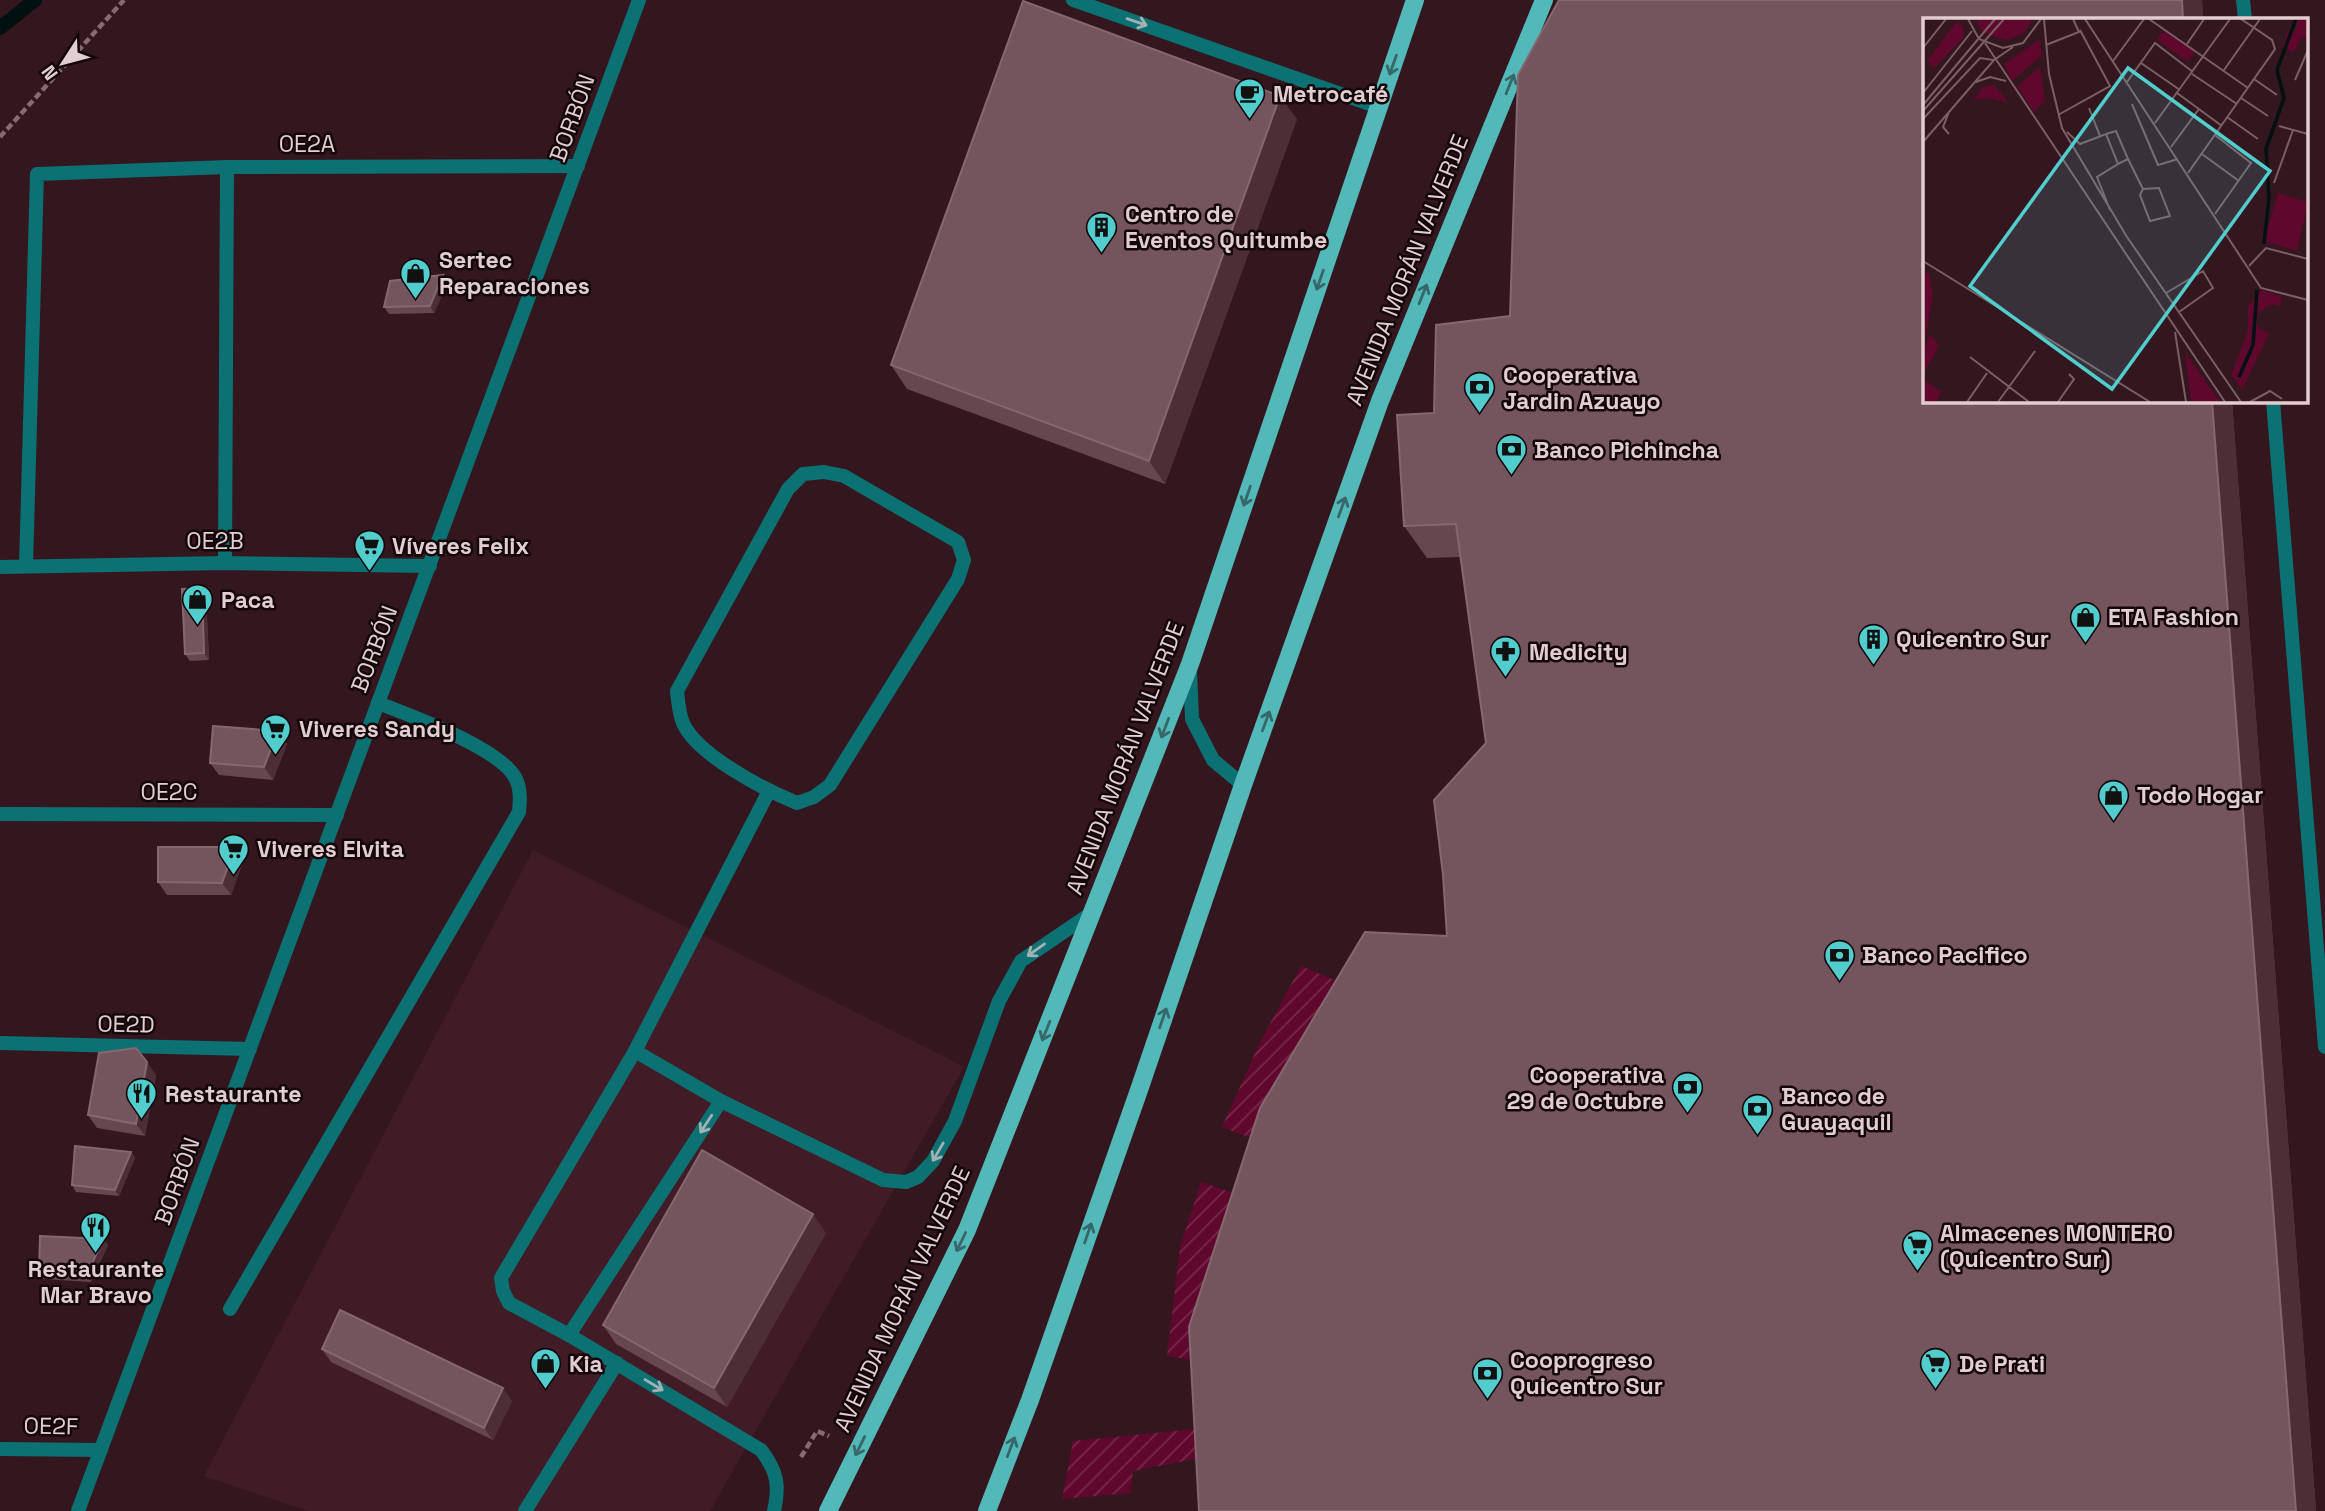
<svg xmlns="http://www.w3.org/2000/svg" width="2325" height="1511" viewBox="0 0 2325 1511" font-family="'Space Grotesk',sans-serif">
  <defs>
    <pattern id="garden-furrows" width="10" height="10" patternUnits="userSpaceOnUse" patternTransform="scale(1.75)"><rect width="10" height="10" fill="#5f072d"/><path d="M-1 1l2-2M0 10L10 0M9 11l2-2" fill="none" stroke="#762a4a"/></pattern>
  </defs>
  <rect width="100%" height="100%" fill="#34161f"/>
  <!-- built -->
  <polygon fill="#411c27" points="533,850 964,1067 710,1511 308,1511 204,1476"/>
  <!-- garden -->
  <g fill="url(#garden-furrows)">
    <polygon points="1301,966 1339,982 1261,1142 1222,1127 1260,1042"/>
    <polygon points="1201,1182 1242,1196 1205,1362 1167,1356 1180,1247"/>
    <polygon points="1195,1429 1200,1458 1133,1471 1131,1493 1062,1499 1073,1441"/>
  </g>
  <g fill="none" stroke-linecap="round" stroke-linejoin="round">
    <!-- stream -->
    <polyline stroke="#011010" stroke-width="14" points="0,28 35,0"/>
    <!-- path -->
    <g stroke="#856b72" stroke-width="4.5" stroke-dasharray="7 3.5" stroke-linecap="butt">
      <polyline points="0,137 124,0"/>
      <polyline points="801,1457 817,1431 829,1436"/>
    </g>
    <!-- service -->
    <g stroke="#0c7172" stroke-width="14">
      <polyline points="1073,0 1378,107"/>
      <polyline points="2243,0 2245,19"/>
      <polyline points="2273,401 2325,1047"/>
      <path d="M 824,472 L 844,476 L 958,542 L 964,560 L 958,579 L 830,785 L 814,797 L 797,803 C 765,790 697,755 683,723 C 679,714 678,701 677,691 L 788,489 L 803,474 Z"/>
      <polyline points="1190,669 1192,719 1213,760 1243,785"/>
      <polyline points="0,814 337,815"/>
      <polyline points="635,1051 769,791"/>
      <path d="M 230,1309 L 519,812 C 520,801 521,790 516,779 C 502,749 410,715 378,703"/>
      <polyline points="569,1335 509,1303 503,1291 501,1278 635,1051 721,1101"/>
      <polyline points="525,1511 617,1363"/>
      <path d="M 774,1511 C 780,1485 777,1471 761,1450 L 569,1335 L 721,1101 L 883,1180 L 906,1182 L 918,1177 L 933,1161 L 955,1121 L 999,1001 L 1021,961 L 1093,912"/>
    </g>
    <!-- minor -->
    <g stroke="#0c7172" stroke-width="14">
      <polyline points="225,563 227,167"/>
      <polyline points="26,566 37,174 227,167 578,166"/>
      <polyline points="0,567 225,563 430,566"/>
      <polyline points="0,1043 250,1049"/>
      <polyline points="0,1449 101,1450"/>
      <polyline points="78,1511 639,0"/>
    </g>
    <!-- primary -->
    <g stroke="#53b8b8" stroke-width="18">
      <polyline points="828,1511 967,1230 1190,664 1415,0"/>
      <polyline points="987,1511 1030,1400 1139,1090 1243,785 1380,401 1544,0"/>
    </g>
  </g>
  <!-- wall -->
  <g fill="#66464f">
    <polygon points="1559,0 2202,0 2203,19 1924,19 1924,401 2232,401 2316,1511 1199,1511 1189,1327 1260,1108 1365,932 1447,936 1443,875 1434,800 1486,743 1460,557 1427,558 1404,526 1397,415 1434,413 1436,325 1510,316 1518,75"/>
    <polygon points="1297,119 1165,484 907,389 891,365"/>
    <polygon points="443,275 448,282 434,313 389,314 384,307"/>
    <polygon points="202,588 206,595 209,660 190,661 185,654"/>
    <polygon points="278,731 287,744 273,780 219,775 210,763"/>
    <polygon points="235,847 244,859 231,895 167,895 158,882"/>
    <polygon points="156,1075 145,1136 97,1128 88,1115"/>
    <polygon points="131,1152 135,1158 119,1196 76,1192 72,1185"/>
    <polygon points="826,1233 727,1407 616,1344 603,1325"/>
    <polygon points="103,1239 108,1245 91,1282 43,1279 39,1273"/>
    <polygon points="322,1349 512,1401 493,1440 331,1362"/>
  </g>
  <!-- shaded-wall -->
  <g fill="#4d2d36">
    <polygon points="2182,0 2202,0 2203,19 2183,19"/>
    <polygon points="1280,96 1297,119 1165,484 1149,461"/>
    <polygon points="443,275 448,282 434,313 430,306"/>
    <polygon points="2212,401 2232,401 2316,1511 2296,1511"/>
    <polygon points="202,588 206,595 209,660 204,653"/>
    <polygon points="278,731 287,744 273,780 264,767"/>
    <polygon points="235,847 244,859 231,895 222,883"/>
    <polygon points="147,1062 156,1075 145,1136 136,1124"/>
    <polygon points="131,1152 135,1158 119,1196 115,1190"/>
    <polygon points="813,1214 826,1233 727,1407 714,1388"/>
    <polygon points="103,1239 108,1245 91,1282 87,1275"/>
    <polygon points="503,1388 512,1401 493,1440 484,1428"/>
  </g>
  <!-- building -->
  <g fill="#74555d" stroke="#85686f" stroke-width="2">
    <polygon points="1559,0 2182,0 2183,19 1924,19 1924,401 2212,401 2296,1511 1199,1511 1189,1327 1260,1108 1365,932 1447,936 1443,875 1434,800 1486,743 1456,524 1404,526 1397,415 1434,413 1436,325 1510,316 1518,75"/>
    <polygon points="1023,1 1280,96 1149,461 891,365"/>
    <polygon points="443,275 430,306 384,307 390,281"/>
    <polygon points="202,588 204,653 185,654 182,589"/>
    <polygon points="213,726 278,731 264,767 210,763"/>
    <polygon points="158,847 235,847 222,883 158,882"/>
    <polygon points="136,1048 147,1062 136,1124 88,1115 99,1053"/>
    <polygon points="75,1146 131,1152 115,1190 72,1185"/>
    <polygon points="702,1150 813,1214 714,1388 603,1325"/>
    <polygon points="40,1236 103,1239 87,1275 39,1273"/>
    <polygon points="340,1310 503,1388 484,1428 322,1349"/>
  </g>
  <!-- one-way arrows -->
  <defs><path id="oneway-shaft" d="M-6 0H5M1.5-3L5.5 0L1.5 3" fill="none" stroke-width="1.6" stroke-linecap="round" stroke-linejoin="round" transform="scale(1.75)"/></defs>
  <g stroke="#a2b1b4">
    <use href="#oneway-shaft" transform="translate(1137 22) rotate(19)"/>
    <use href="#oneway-shaft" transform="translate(1036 950) rotate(145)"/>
    <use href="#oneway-shaft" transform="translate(706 1124) rotate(123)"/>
    <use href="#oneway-shaft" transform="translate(938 1152) rotate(120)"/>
    <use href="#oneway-shaft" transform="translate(654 1385) rotate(31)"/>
  </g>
  <g stroke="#36686a">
    <use href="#oneway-shaft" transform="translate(1393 65) rotate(109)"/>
    <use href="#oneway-shaft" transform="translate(1510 84) rotate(-68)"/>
    <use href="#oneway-shaft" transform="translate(1320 280) rotate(109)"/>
    <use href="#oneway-shaft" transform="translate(1423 294) rotate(-68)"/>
    <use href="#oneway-shaft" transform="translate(1247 496) rotate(109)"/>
    <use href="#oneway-shaft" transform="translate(1342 507) rotate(-70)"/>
    <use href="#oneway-shaft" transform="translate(1266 721) rotate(-70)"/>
    <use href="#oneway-shaft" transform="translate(1165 728) rotate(111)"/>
    <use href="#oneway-shaft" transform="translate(1163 1018) rotate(-71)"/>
    <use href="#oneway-shaft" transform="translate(1046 1031) rotate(112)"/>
    <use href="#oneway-shaft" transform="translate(1088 1233) rotate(-71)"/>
    <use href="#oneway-shaft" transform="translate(961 1242) rotate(116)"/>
    <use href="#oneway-shaft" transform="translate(860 1446) rotate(116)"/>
    <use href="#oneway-shaft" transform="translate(1011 1447) rotate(-69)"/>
  </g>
  <!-- icons -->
  <defs>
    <symbol id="cafe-pin" viewBox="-11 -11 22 30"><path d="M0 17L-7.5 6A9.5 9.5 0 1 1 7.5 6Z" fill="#52cdcd" stroke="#13070a"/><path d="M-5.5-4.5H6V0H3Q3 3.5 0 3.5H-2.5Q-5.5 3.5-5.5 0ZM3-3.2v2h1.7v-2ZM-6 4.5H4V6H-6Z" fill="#111"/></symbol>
    <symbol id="building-pin" viewBox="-11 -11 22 30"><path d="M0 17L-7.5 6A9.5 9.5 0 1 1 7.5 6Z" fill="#52cdcd" stroke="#13070a"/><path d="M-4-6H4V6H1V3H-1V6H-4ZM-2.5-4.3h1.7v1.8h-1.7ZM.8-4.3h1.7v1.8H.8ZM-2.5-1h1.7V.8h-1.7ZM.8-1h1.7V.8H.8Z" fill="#111"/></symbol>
    <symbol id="shop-pin" viewBox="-11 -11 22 30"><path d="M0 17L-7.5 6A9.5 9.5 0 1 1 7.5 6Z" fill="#52cdcd" stroke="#13070a"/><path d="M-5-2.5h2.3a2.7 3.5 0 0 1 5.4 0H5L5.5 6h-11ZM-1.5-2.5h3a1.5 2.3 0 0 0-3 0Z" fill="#111"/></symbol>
    <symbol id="bank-pin" viewBox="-11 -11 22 30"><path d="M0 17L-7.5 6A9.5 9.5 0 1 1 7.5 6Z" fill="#52cdcd" stroke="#13070a"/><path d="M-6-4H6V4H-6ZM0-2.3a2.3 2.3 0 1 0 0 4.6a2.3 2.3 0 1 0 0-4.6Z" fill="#111"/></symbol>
    <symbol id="supermarket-pin" viewBox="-11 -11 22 30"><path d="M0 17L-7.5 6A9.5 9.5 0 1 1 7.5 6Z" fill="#52cdcd" stroke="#13070a"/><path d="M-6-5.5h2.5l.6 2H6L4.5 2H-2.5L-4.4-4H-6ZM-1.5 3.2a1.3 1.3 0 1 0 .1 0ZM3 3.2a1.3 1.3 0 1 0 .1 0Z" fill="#111"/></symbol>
    <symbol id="pharmacy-pin" viewBox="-11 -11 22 30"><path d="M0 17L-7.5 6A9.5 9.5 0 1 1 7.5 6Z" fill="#52cdcd" stroke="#13070a"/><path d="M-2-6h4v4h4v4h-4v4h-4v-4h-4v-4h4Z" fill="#111"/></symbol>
    <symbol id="restaurant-pin" viewBox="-11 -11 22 30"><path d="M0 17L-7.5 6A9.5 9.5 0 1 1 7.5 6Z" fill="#52cdcd" stroke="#13070a"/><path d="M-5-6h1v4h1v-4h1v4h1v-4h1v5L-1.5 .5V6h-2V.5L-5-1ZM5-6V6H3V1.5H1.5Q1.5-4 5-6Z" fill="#111"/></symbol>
  </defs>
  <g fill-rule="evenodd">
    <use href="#cafe-pin" x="1232" y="76" width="35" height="47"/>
    <use href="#building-pin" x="1084" y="210" width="35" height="47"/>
    <use href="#shop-pin" x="398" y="256" width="35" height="47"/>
    <use href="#bank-pin" x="1462" y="370" width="35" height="47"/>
    <use href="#bank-pin" x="1494" y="432" width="35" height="47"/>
    <use href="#supermarket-pin" x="352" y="528" width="35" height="47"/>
    <use href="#shop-pin" x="180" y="582" width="35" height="47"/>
    <use href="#shop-pin" x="2068" y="600" width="35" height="47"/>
    <use href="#building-pin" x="1856" y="622" width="35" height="47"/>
    <use href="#pharmacy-pin" x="1488" y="634" width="35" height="47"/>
    <use href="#supermarket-pin" x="258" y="712" width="35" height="47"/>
    <use href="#shop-pin" x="2096" y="778" width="35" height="47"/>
    <use href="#supermarket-pin" x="216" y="832" width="35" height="47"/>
    <use href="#bank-pin" x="1822" y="938" width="35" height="47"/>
    <use href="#bank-pin" x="1670" y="1070" width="35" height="47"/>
    <use href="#restaurant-pin" x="124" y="1076" width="35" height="47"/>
    <use href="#bank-pin" x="1740" y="1092" width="35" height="47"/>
    <use href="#restaurant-pin" x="78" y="1210" width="35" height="47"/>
    <use href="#supermarket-pin" x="1900" y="1228" width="35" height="47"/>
    <use href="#shop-pin" x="528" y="1346" width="35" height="47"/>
    <use href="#supermarket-pin" x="1918" y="1346" width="35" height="47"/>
    <use href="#bank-pin" x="1470" y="1356" width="35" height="47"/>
  </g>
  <g text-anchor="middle" stroke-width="5" stroke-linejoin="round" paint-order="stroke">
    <!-- poi labels -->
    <g font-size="23" font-weight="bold" fill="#e2cdd1" stroke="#13070a" text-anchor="start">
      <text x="1273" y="102">Metrocafé</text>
      <text x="1125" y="222">Centro de<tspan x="1125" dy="26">Eventos Quitumbe</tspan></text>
      <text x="439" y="268">Sertec<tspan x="439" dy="26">Reparaciones</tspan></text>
      <text x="1503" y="383">Cooperativa<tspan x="1503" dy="26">Jardin Azuayo</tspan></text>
      <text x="1534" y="458">Banco Pichincha</text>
      <text x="392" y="554">Víveres Felix</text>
      <text x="221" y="608">Paca</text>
      <text x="2108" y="625">ETA Fashion</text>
      <text x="1896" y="647">Quicentro Sur</text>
      <text x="1529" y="660">Medicity</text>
      <text x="299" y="737">Viveres Sandy</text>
      <text x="2137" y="803">Todo Hogar</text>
      <text x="257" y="857">Viveres Elvita</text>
      <text x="1862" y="963">Banco Pacifico</text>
      <text x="1664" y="1083" text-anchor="end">Cooperativa<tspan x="1664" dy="26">29 de Octubre</tspan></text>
      <text x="165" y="1102">Restaurante</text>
      <text x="1781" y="1104">Banco de<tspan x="1781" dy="26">Guayaquil</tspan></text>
      <text x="1940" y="1241">Almacenes MONTERO<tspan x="1940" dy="26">(Quicentro Sur)</tspan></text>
      <text x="96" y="1277" text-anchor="middle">Restaurante<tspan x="96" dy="26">Mar Bravo</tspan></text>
      <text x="1510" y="1368">Cooprogreso<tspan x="1510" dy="26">Quicentro Sur</tspan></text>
      <text x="569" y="1372">Kia</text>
      <text x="1959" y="1372">De Prati</text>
    </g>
    <!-- street labels -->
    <g font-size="23" fill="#e2cdd1" stroke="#13070a">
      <text transform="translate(572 118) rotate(-70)" y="8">BORBÓN</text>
      <text x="307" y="152">OE2A</text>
      <text transform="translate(1407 270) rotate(-68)" y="8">AVENIDA MORÁN VALVERDE</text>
      <text x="215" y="549">OE2B</text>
      <text transform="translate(374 649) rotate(-69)" y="8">BORBÓN</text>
      <text transform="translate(1125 758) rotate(-69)" y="8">AVENIDA MORÁN VALVERDE</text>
      <text x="169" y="800">OE2C</text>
      <text transform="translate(126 1024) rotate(1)" y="8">OE2D</text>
      <text transform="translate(177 1181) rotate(-70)" y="8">BORBÓN</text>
      <text transform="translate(902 1299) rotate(-65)" y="8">AVENIDA MORÁN VALVERDE</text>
      <text transform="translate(51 1426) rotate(1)" y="8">OE2F</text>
    </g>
  </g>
  <!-- overview -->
  <g transform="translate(1923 18)">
    <rect width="385" height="385" fill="#34161f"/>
    <path d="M 369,1 L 385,1 L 385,21 L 379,19 L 371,34 L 359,29 L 365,13 L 371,14 L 374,7 ZM 0,255 L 6,255 L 10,277 L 0,333 ZM 339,272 L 359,279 L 357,288 L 349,286 L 335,295 L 334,309 L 346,316 L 319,372 L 308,357 L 325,313 L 325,288 Z" fill="#5f072d"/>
    <path d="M 52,1 L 110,1 L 100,16 L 83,22 L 60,15 ZM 116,22 L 119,37 L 89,63 L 81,46 ZM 117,49 L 122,83 L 111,94 L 94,68 ZM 7,316 L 16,327 L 0,358 L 0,333 ZM 262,334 L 297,384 L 268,384 ZM 1,362 L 19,374 L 12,384 L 0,384 Z" fill="#5f072d"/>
    <path d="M 34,3 L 41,10 L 40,20 L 11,50 L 4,43 ZM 71,67 L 86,85 L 64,80 L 50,82 L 60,69 Z" fill="#5f072d"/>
    <path d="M 241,12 L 272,33 L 265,44 L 234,22 ZM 355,175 L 385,184 L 374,233 L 341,223 Z" fill="#5f072d"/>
    <path fill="none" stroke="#011010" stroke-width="3.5" d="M 341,226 L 346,180 L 343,131 L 361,80 L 354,52 L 373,1M 316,359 L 330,327 L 334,272"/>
    <path fill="none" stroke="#7a5f66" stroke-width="2" d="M 45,1 L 56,21 L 80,30 L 100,25 L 118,1M 121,1 L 126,56 L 139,110 L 204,219 L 318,384M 162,1 L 338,270 L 385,282M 226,1 L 325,70M 62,25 L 302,384M 264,26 L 281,1M 123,27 L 156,14 L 150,1M 0,30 L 23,1M 190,43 L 221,1M 218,45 L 257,72M 301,52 L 337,1M 269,56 L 314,86M 331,61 L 354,77M 372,62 L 385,32M 53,64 L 67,59 L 83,63M 204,64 L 232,25 L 270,54M 0,75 L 49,13M 254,75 L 299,108M 318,80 L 345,98M 209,86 L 235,147 L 255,141M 0,87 L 72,1M 166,90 L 177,118M 0,93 L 81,1M 26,94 L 20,109 L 26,116M 135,97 L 187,68 L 157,12M 304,99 L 335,121M 0,101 L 57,40 L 71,42M 232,105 L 307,1M 356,108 L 385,116M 144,114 L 157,126 L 183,116 L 195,146 L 174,159 L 187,192M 183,116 L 193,113 L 205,141 L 195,146M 0,124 L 71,42 L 90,29M 248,129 L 276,91M 279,136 L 316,163M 205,141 L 220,171 L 217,177 L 227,203 L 247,198 L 236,170 L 220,171M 265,155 L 352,31 L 349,22 L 318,1M 351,165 L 370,112M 292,196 L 328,145 L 292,117M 0,243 L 227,384M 326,248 L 343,230 L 385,241M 243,275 L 280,253 L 290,270 L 256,294M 252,314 L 263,384M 47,339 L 106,384M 44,384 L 64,355M 75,384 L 112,333M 135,384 L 151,361 L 146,356M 327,384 L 347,373 L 359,381"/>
    <path fill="#52cdcd" fill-opacity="0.15" stroke="#52cdcd" stroke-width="3.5" d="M 205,50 L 347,153 L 189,371 L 47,268 Z"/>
    <rect width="385" height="385" fill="none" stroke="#e2cdd1" stroke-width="3.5"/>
  </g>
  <!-- north arrow -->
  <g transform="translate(63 63) rotate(234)" stroke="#13070a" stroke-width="5" paint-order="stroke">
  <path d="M0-5L12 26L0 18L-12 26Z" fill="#e2cdd1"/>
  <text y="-10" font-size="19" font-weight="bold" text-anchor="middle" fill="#e2cdd1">N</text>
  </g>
</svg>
